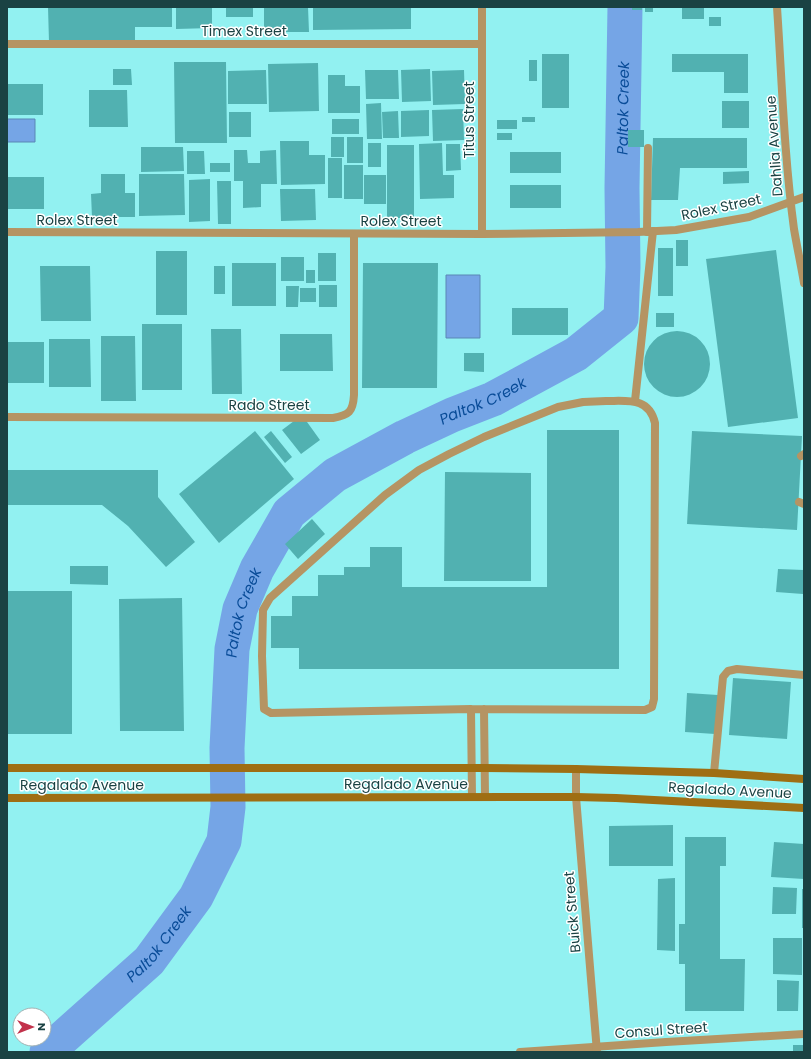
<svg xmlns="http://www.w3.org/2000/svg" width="811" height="1059" viewBox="0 0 811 1059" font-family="Poppins,sans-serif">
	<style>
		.water { fill: #75a5e6; stroke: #5a87b5 }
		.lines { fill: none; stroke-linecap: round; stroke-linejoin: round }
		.river { stroke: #75a5e6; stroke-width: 35 }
		.building { fill: #51b1b1 }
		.service { stroke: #b59463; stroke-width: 8 }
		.minor { stroke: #b59463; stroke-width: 8 }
		.tertiary { stroke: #b59463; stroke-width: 8 }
		.secondary { stroke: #9f6e13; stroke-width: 8 }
		.labels { text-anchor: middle; stroke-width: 3; stroke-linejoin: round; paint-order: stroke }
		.street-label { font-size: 14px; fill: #1a4243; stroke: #fff }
		.water-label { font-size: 15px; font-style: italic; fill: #094c98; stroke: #fff }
	</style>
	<rect width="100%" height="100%" fill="#92f1f1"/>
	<path class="water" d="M 7,119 L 35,119 L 35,142 L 7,142 Z
		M 446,275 L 480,275 L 480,338 L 446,338 Z"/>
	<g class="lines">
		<path class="river" id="s1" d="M 47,1052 L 149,961 L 196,897 L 224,841 L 228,807 L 227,748 L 232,649 L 240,609 L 257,569 L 289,513 L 335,475 L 405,437 L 452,415 L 493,399 L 576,354 L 621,318 L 623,267 L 622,188 L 625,7"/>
	</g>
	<path class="building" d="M 48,7 L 172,7 L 172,27 L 135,27 L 135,41 L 49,42 Z
		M 176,7 L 212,7 L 212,28 L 176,29 Z
		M 226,7 L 253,7 L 253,17 L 226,17 Z
		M 264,7 L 308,7 L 309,32 L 264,32 Z
		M 313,7 L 411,7 L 411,29 L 313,30 Z
		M 632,7 L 642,7 L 642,10 L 632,10 Z
		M 645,7 L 653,7 L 653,12 L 645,12 Z
		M 682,7 L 704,7 L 704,19 L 682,19 Z
		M 709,17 L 721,17 L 721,26 L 709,26 Z
		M 542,54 L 569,54 L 569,108 L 542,108 Z
		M 672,54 L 748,54 L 748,93 L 724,93 L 724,72 L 672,72 Z
		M 529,60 L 537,60 L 537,81 L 529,81 Z
		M 174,62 L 226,62 L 227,143 L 175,143 Z
		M 318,63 L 319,111 L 269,112 L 268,64 Z
		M 113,69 L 131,69 L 132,85 L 113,85 Z
		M 430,69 L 431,101 L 402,102 L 401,70 Z
		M 266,70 L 267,104 L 228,104 L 228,71 Z
		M 365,70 L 398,70 L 399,99 L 366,99 Z
		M 464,70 L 465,104 L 433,105 L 432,71 Z
		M 328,75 L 345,75 L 345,86 L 360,86 L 360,113 L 328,113 Z
		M 7,84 L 43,84 L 43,115 L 7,115 Z
		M 89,90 L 127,90 L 128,127 L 89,127 Z
		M 722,101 L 749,101 L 749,128 L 722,128 Z
		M 381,103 L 382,139 L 367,139 L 366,104 Z
		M 463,109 L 464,140 L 433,141 L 432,110 Z
		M 429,110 L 429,136 L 401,137 L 401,111 Z
		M 398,111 L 399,138 L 383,138 L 382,112 Z
		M 229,112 L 251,112 L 251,137 L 229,137 Z
		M 522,117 L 535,117 L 535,122 L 522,122 Z
		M 332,119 L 359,119 L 359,134 L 332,134 Z
		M 497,120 L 517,120 L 517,129 L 497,129 Z
		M 628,130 L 644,130 L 644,147 L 628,147 Z
		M 497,133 L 512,133 L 512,140 L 497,140 Z
		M 331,137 L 344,137 L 344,157 L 331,157 Z
		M 347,137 L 363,137 L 363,163 L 347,163 Z
		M 653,138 L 747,138 L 747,168 L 680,168 L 678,200 L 651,200 Z
		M 280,141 L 309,141 L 309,155 L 325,155 L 325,184 L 281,185 Z
		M 368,143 L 381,143 L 381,167 L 368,167 Z
		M 442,143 L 443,175 L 454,175 L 454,198 L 420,199 L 419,144 Z
		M 446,144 L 460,144 L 461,170 L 446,171 Z
		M 387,145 L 414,145 L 414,218 L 387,218 Z
		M 141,147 L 183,147 L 184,171 L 141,172 Z
		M 234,150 L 247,150 L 248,163 L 260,163 L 260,151 L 276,150 L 277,184 L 261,184 L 261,207 L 243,208 L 243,181 L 234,181 Z
		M 187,151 L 204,151 L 205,174 L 187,174 Z
		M 510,152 L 561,152 L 561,173 L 510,173 Z
		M 328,158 L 342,158 L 342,198 L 328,198 Z
		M 210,163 L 230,163 L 230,172 L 210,172 Z
		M 344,165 L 363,165 L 363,199 L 344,199 Z
		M 749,171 L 749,183 L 723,184 L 723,172 Z
		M 101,174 L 125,174 L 125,193 L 135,193 L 135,217 L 92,217 L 91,194 L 101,193 Z
		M 139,174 L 184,174 L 185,215 L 139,216 Z
		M 364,175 L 386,175 L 386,204 L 364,204 Z
		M 7,177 L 44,177 L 44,209 L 7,209 Z
		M 210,179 L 210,221 L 189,222 L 189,180 Z
		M 217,181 L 231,181 L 231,224 L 218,224 Z
		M 510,185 L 561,185 L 561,208 L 510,208 Z
		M 280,189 L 315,189 L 316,220 L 281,221 Z
		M 676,240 L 688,240 L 688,266 L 676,266 Z
		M 658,248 L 673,248 L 673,296 L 658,296 Z
		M 776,250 L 798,418 L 728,427 L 706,259 Z
		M 156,251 L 187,251 L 187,315 L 156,315 Z
		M 318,253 L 336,253 L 336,281 L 318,281 Z
		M 281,257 L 304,257 L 304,281 L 281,281 Z
		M 232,263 L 276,263 L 276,306 L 232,306 Z
		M 363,263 L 438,263 L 437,388 L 362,388 Z
		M 40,266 L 90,266 L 91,321 L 41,321 Z
		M 214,266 L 225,266 L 225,294 L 214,294 Z
		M 306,270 L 315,270 L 315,283 L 306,283 Z
		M 319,285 L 337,285 L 337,307 L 319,307 Z
		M 286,286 L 299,286 L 298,307 L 286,307 Z
		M 300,288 L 316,288 L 316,302 L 300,302 Z
		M 512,308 L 568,308 L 568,335 L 512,335 Z
		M 656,313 L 674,313 L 674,327 L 656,327 Z
		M 142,324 L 182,324 L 182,390 L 142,390 Z
		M 211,329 L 241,329 L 242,394 L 212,394 Z
		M644 364a33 33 0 1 1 66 0a33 33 0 1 1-66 0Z
		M 280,334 L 332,334 L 333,371 L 280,371 Z
		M 101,336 L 135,336 L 136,401 L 101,401 Z
		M 49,339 L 90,339 L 91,387 L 49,387 Z
		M 7,342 L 44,342 L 44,383 L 7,383 Z
		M 464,353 L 484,353 L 484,372 L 464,371 Z
		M 302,415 L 320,440 L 301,454 L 282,430 Z
		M 547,430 L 619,430 L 619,669 L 299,669 L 299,648 L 271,648 L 271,616 L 292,616 L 292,596 L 318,596 L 318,575 L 344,575 L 344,567 L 370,567 L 370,547 L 402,547 L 402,587 L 547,587 Z
		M 255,431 L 294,479 L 219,543 L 179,494 Z
		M 271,431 L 292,457 L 285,463 L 264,437 Z
		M 692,431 L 802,436 L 797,530 L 687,524 Z
		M 7,470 L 158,470 L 158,497 L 195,542 L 166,567 L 128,526 L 102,505 L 7,505 Z
		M 445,472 L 531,473 L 531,581 L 444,581 Z
		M 312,519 L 325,534 L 298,559 L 285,544 Z
		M 70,566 L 108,566 L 108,585 L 70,584 Z
		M 778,569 L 804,570 L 803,594 L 776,592 Z
		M 7,591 L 72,591 L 72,734 L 7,734 Z
		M 182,598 L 184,731 L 120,731 L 119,599 Z
		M 733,678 L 791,682 L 787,739 L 729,735 Z
		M 687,693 L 718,695 L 715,734 L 685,732 Z
		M 673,825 L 673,866 L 609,866 L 609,826 Z
		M 685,837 L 726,837 L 726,866 L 720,866 L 720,959 L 745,959 L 744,1011 L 685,1011 L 685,964 L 679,964 L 679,924 L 685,924 Z
		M 774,842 L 804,844 L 804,879 L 771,877 Z
		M 675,878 L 675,951 L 657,950 L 658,879 Z
		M 773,887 L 797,888 L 796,914 L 772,914 Z
		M 802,889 L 804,889 L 804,928 L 802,928 Z
		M 773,938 L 802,938 L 802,975 L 773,974 Z
		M 777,980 L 799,981 L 798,1011 L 777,1011 Z
		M 793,1045 L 804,1045 L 804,1052 L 793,1052 Z"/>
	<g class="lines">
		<path class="service" d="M 647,232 L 648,148
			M 606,401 C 628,401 649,397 655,423 L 654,699 L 652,707 L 645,710 L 471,709 L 271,713 L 264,709 L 262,656 L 263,610 L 270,598 L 385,495 L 419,470 L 449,454 L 484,437 L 558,407 L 583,402 Z
			M 635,401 L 653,231
			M 801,456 L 804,454
			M 799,502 L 804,504
			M 471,709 L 472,797
			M 484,709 L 485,796
			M 714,773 L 723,677 L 728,671 L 737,669 L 804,675"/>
		<path class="minor" d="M 7,44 L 482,44
			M 482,234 L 482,7
			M 7,417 L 333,418 C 349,415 353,412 354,395 L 354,234
			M 520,1052 L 666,1042 L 804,1034"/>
		<path class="tertiary" d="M 777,7 C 782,81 784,155 794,229 C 797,247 801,265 804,283
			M 7,232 L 482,234 L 638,232 L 676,230 L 749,217 L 804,197
			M 576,769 L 576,797 L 597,1052"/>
		<path class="secondary" d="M 7,768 L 484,768 L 576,769 L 714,773 L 804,779
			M 7,798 L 576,797 L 616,798 L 804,808"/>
	</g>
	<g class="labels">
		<g class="street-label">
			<text x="244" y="36">Timex Street</text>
			<text transform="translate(469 120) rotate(-90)" y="5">Titus Street</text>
			<text transform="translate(774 146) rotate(-94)" y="5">Dahlia Avenue</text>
			<text transform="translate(721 207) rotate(-12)" y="5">Rolex Street</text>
			<text x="77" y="225">Rolex Street</text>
			<text x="401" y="226">Rolex Street</text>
			<text x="269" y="410">Rado Street</text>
			<text x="406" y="789">Regalado Avenue</text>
			<text x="82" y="790">Regalado Avenue</text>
			<text transform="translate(730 790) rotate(3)" y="5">Regalado Avenue</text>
			<text transform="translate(572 912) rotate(-95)" y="5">Buick Street</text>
			<text transform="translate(661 1030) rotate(-4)" y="5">Consul Street</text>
		</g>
		<g class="water-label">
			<text dy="5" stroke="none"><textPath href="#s1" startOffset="1217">Paltok Creek</textPath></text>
			<text dy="5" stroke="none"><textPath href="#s1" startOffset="845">Paltok Creek</textPath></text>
			<text dy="5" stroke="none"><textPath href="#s1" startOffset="509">Paltok Creek</textPath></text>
			<text dy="5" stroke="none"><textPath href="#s1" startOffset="156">Paltok Creek</textPath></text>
		</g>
	</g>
	<rect width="811" height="1059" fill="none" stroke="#1a4243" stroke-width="16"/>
	<g transform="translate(32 1027) rotate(90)"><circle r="19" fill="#ffffff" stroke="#a3b3b4"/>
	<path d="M0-3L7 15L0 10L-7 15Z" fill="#c2324b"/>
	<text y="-6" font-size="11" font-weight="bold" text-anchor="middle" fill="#1a4243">N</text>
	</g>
</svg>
